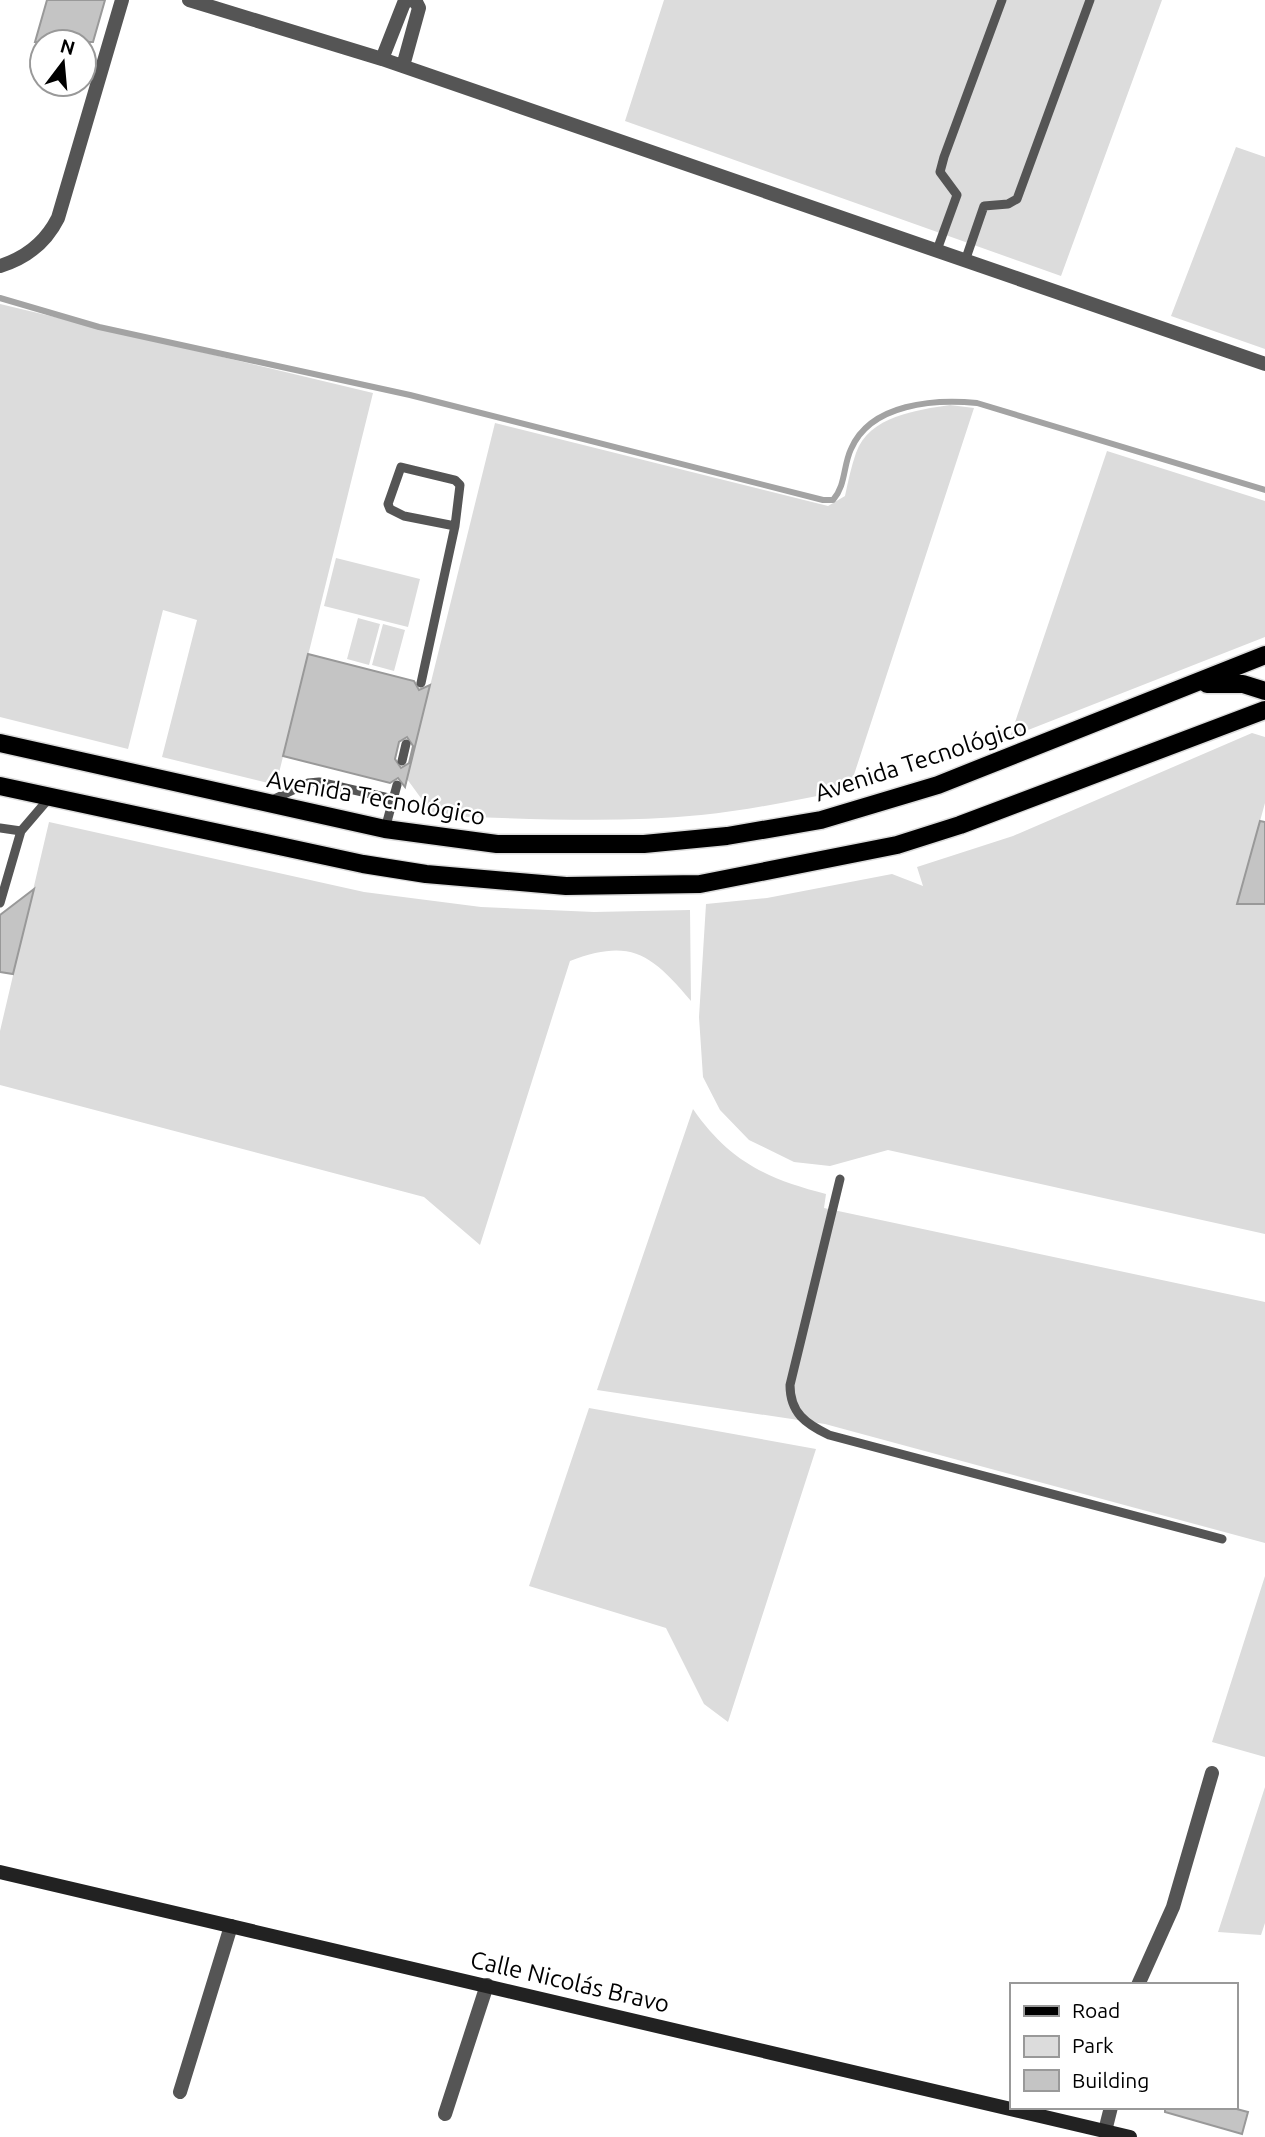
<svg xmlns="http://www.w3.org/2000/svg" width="1265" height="2137" viewBox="0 0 1265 2137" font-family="Ubuntu,sans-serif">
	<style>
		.green { fill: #dcdcdc }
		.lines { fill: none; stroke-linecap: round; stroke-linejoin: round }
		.stream { stroke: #a3a3a3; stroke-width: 6 }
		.building { fill: #c4c4c4; stroke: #999; stroke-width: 2; fill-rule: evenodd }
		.primary-casing { stroke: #dbdbdb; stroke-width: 21 }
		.lane { stroke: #555; stroke-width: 9 }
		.street { stroke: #555; stroke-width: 14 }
		.secondary { stroke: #222; stroke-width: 14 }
		.primary { stroke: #000; stroke-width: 18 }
		.labels { text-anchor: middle; stroke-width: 5; stroke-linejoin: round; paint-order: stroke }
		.street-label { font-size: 24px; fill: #000; stroke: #fff }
	</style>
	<rect width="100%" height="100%" fill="#fff"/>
	<path class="green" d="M 664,0 L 1162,0 L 1061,276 L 625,121 Z
		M 1236,147 L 1265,157 L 1265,349 L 1171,316 Z
		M 0,304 L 373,393 L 276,785 L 162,757 L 197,620 L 163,610 L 128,749 L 0,717 Z
		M 950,405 L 974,408 L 849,790 C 800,799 751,810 701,815 C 613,824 523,818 434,816 L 407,779 L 495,423 L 828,506 L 845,496 C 848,482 851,467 856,453 C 869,416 917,410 950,405 Z
		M 1107,451 L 1265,501 L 1265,637 L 1010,737 Z
		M 336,558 L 420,579 L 408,627 L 324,606 Z
		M 358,618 L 380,624 L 369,665 L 347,659 Z
		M 383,624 L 405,630 L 394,671 L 372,665 Z
		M 1252,733 L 1265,737 L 1265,803 L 1237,904 L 1265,904 L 1265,1234 L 888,1150 L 830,1166 L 794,1162 L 749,1140 L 720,1110 L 703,1077 L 699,1017 L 706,904 L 767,898 L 892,874 L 923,886 L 917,867 L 1013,836 Z
		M 49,822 L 364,892 L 481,907 L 594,912 L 690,910 L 691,1001 C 651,954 631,938 570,961 L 480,1245 L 424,1197 L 0,1085 L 0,1031 Z
		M 693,1109 C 729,1161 767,1179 826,1194 L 824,1208 L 1265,1302 L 1265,1543 L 825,1424 L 597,1390 Z
		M 589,1408 L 816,1449 L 728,1722 L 704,1704 L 666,1628 L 529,1586 Z
		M 1265,1576 L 1265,1757 L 1212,1742 Z
		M 1265,1787 L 1265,1923 L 1261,1935 L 1218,1932 Z"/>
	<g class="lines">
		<path class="stream" d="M 0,298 L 99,327 L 410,395 L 823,500 L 833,500 C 846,485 843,466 851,449 C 871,403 935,399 977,403 L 1265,490"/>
	</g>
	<path class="building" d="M 47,0 L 105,0 L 93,42 L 35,42 Z
		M 308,654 L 414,681 L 419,690 L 430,685 L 405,787 L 398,778 L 390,783 L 283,756 ZM 407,737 L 413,746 L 409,763 L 401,768 L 395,759 L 399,742 Z
		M 1260,821 L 1265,822 L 1265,904 L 1237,904 Z
		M 34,889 L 13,974 L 0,972 L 0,915 Z
		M 1165,2107 L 1229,2107 L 1248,2112 L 1242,2134 L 1165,2112 Z"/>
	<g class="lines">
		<defs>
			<path id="primary" d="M 1207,684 L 1243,684 L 1265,691
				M 0,743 L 385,829 L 497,844 L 644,844 L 727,836 L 821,820 L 938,785 L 1265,655
				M 0,786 L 363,864 L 426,874 L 566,886 L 700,884 L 897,845 L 960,825 L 1265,710"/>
		</defs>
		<use href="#primary" class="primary-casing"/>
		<path class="lane" d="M 937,250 L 957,195 L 940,172 L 944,157 L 1002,0
			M 965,261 L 984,206 L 1008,204 L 1017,199 L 1090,0
			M 421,683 L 455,526 L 460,485 L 455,480 L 401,467 L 388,504 L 390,509 L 404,516 L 455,526
			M 402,761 L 406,744
			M 272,800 L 308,783 L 319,782 L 393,799
			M 0,828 L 21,831
			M 385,829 L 397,785
			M 0,903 L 21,831 L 51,796
			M 840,1179 L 790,1385 C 790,1413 806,1424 829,1435 L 1222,1539"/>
		<path class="street" d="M 189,0 L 382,59 L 1265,364
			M 382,59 L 404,3 L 409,0
			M 403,66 L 419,8 L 415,0
			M 0,266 C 26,258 46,242 58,218 L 122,0
			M 1138,1985 L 1173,1907 L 1212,1773
			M 180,2092 L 231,1926
			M 445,2114 L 487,1985
			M 1105,2131 L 1111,2107"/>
		<path class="secondary" d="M 0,1872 L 1130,2137"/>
		<use href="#primary" class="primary"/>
	</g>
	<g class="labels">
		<g class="street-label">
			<text transform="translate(921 760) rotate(-18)" y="8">Avenida Tecnológico</text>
			<text transform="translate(376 798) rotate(10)" y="8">Avenida Tecnológico</text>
			<text transform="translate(570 1982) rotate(13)" y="8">Calle Nicolás Bravo</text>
		</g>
	</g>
	<rect x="1010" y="1983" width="228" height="126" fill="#ffffff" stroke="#999999" stroke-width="2"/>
	<rect x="1024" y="2006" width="35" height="10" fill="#000000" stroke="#999999" stroke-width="2"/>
	<text x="1072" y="2018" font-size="21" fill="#000000">Road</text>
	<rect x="1024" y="2036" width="35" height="21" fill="#dcdcdc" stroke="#999999" stroke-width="2"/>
	<text x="1072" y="2053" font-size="21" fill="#000000">Park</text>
	<rect x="1024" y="2070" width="35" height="21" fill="#c4c4c4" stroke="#999999" stroke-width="2"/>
	<text x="1072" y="2088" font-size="21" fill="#000000">Building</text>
	<g transform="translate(63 63) rotate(16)"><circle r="33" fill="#ffffff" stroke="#999999" stroke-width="2"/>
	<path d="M0-5L12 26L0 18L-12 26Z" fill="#000000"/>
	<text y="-10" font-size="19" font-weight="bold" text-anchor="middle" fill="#000000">N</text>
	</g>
</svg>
